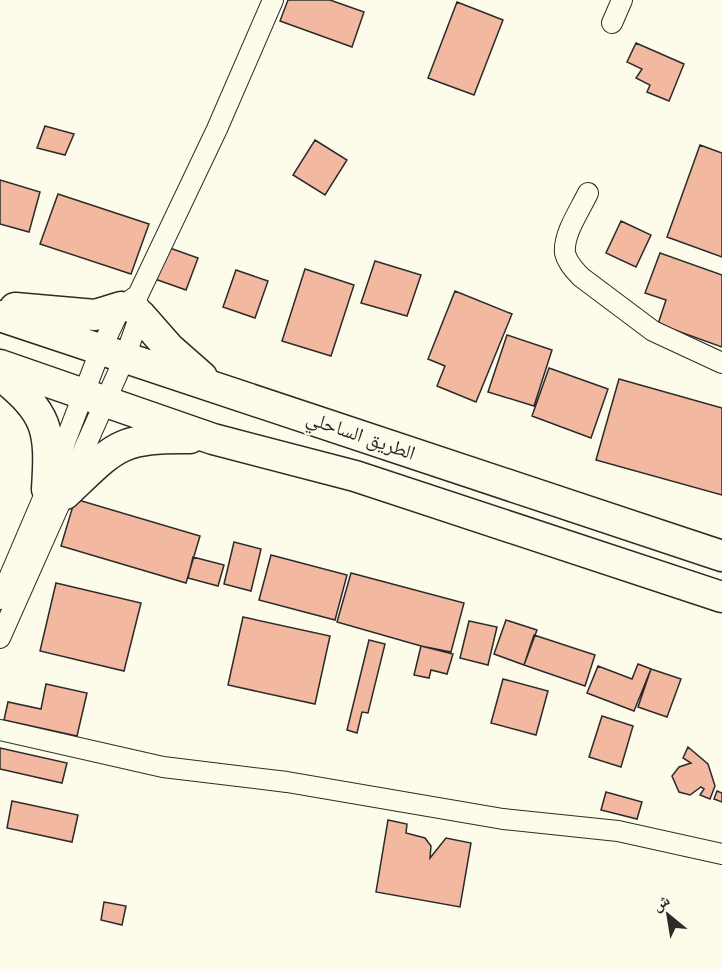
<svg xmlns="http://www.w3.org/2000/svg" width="722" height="969" viewBox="0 0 722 969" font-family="Inter,'Noto Naskh Arabic',sans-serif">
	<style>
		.building { fill: #f2b8a0; stroke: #2b2b2b; stroke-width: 1.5 }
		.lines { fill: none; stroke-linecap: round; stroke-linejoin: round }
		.minor-casing { stroke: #2b2b2b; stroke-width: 22 }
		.highway-casing { stroke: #2b2b2b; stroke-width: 33 }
		.minor { stroke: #fdfbea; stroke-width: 20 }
		.highway { stroke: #fdfbea; stroke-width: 30 }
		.labels { text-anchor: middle; stroke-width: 4.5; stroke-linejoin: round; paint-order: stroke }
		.street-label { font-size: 20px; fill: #2b2b2b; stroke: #fdfbea }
	</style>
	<rect width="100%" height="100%" fill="#fdfbea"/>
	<path class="building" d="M 288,0 L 330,0 L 364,12 L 352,47 L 280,21 Z
		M 457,2 L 503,20 L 474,95 L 428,78 Z
		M 636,43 L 684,64 L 669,101 L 647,92 L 650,85 L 636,78 L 642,69 L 627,62 Z
		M 45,126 L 74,134 L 65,155 L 37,148 Z
		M 315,140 L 347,160 L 325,195 L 293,175 Z
		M 700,145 L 722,153 L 722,257 L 667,237 Z
		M 0,180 L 40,192 L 29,232 L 0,224 Z
		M 58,194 L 149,224 L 131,274 L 40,244 Z
		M 621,221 L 651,235 L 636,267 L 606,253 Z
		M 167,247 L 198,258 L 186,290 L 152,278 Z
		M 660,253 L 722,275 L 722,347 L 658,324 L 666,300 L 645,293 Z
		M 375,261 L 421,275 L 407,316 L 361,303 Z
		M 305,269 L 354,285 L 331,356 L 282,341 Z
		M 236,270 L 268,281 L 255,318 L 223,307 Z
		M 455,291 L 512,314 L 476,402 L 437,386 L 445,366 L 428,359 Z
		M 507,335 L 552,350 L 534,406 L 488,392 Z
		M 549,368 L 608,389 L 591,438 L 532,416 Z
		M 619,379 L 722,408 L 722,495 L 596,460 Z
		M 75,499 L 200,536 L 186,583 L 61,546 Z
		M 234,542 L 261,549 L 251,591 L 224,584 Z
		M 271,555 L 347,575 L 335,620 L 259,600 Z
		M 193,557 L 224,565 L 218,586 L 188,578 Z
		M 351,573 L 464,603 L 451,652 L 421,646 L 337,622 Z
		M 56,583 L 141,603 L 124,671 L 40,651 Z
		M 243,617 L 330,636 L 315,704 L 228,685 Z
		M 506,620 L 537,630 L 524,665 L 494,654 Z
		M 469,621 L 497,627 L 488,665 L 460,658 Z
		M 534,635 L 595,655 L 585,686 L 524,665 Z
		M 369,640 L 385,644 L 368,713 L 362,712 L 357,733 L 347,730 Z
		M 421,646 L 453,654 L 447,674 L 431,670 L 429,678 L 414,675 Z
		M 638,664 L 651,669 L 634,711 L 587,693 L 598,666 L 632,679 Z
		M 651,669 L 681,679 L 667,717 L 638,707 Z
		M 503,679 L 548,691 L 536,735 L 491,723 Z
		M 46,684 L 87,693 L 77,736 L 4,720 L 8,702 L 41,709 Z
		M 602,716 L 633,726 L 621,767 L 589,757 Z
		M 688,747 L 708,764 L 715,786 L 710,799 L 700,795 L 704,789 L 701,787 L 690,795 L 679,792 L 672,776 L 679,767 L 691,763 L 683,758 Z
		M 0,748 L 67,763 L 62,783 L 0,769 Z
		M 717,791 L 722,793 L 722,802 L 714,799 Z
		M 606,792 L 642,802 L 637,819 L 601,810 Z
		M 12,801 L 78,815 L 72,842 L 7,828 Z
		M 388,820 L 407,824 L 406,833 L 425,838 L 431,846 L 430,858 L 446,838 L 471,843 L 460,907 L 376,892 Z
		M 104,902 L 126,906 L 122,925 L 101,920 Z"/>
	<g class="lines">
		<defs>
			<path id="minor" d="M 612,23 L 622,0
				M 588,193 C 580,210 563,234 565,253 C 567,262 575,271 581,277 L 653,331 L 722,363
				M 0,599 L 47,489 L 100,351 L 121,307 L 138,295 L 217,129 L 273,0
				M 0,638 L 125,357 L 140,315 L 139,306
				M 0,730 L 163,767 L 287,782 L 503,819 L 618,831 L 722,854"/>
			<path id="highway" d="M 15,308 L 95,315 L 121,307
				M 140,315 L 169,348 L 202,377
				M 0,316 L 722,556
				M 0,365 L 213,439 L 355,476 L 722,597
				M 0,375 C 48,413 51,429 47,489
				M 65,494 C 115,447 118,437 190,438"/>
		</defs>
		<use href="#minor" class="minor-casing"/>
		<use href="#highway" class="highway-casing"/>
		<use href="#minor" class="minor"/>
		<use href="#highway" class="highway"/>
	</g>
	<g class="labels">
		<g class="street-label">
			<text transform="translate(361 435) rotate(19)" y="7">الطريق الساحلي</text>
		</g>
	</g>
	<g transform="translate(668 915) rotate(330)" stroke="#fdfbea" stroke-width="4.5" paint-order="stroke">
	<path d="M0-4.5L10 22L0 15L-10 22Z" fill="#2b2b2b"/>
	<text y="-9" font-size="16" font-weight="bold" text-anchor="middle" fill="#2b2b2b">ش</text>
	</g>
</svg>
